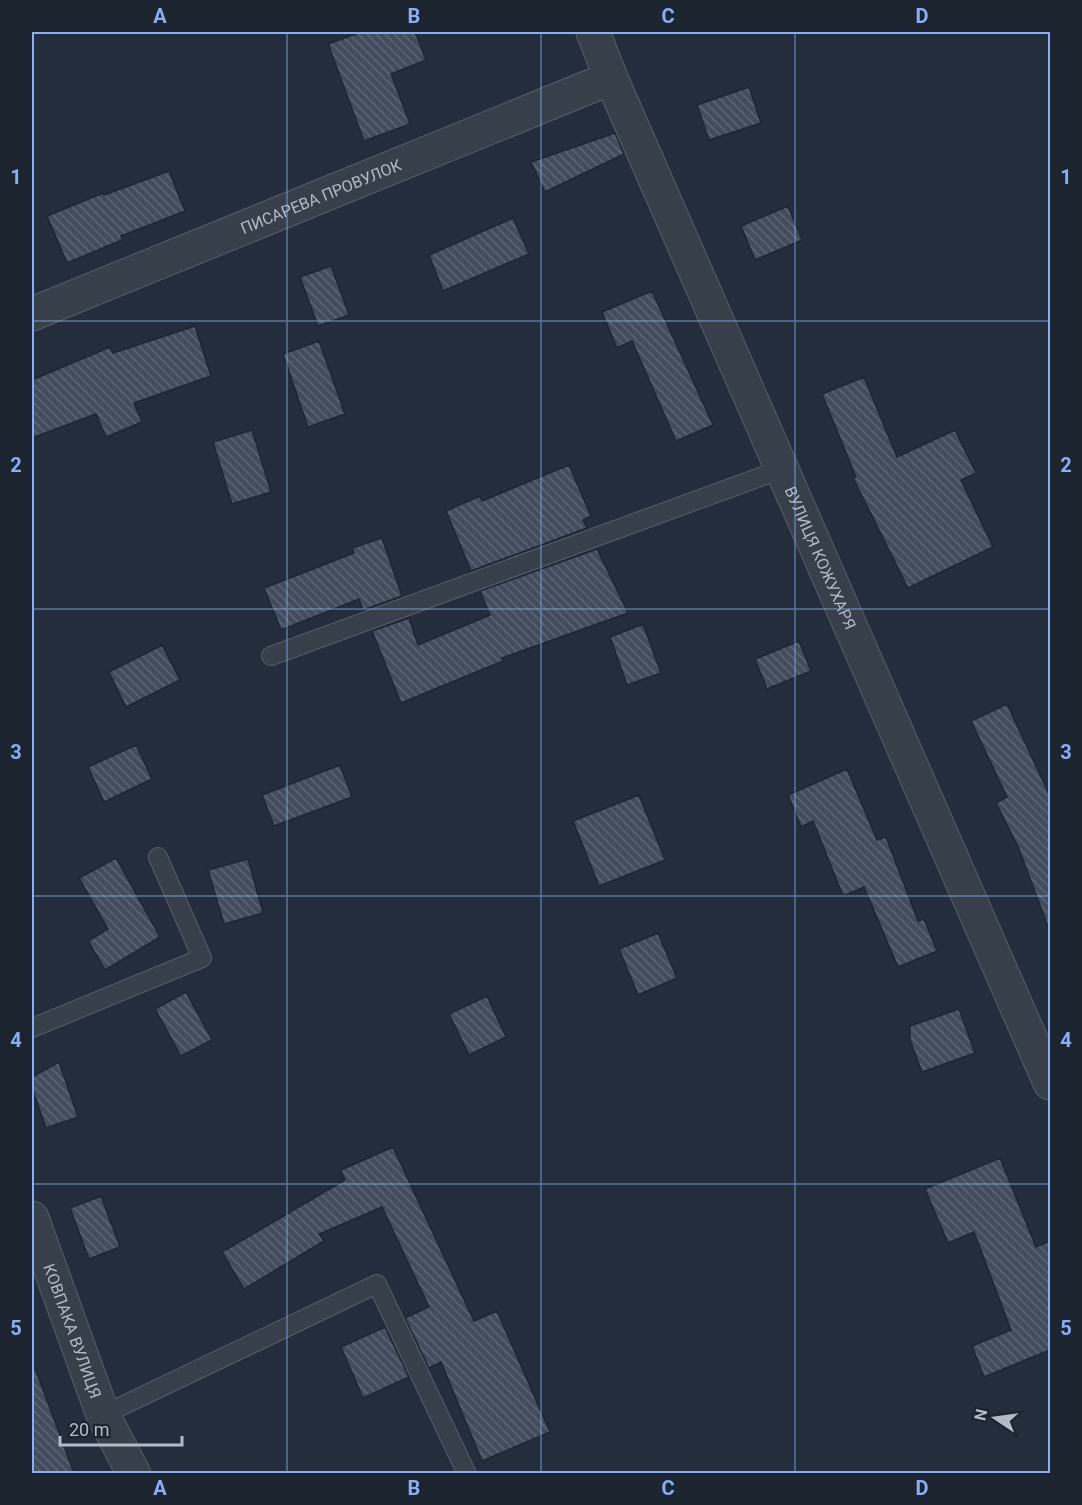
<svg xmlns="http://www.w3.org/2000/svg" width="1082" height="1505" viewBox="0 0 1082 1505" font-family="Roboto,sans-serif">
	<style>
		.building { fill: url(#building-back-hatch); stroke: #1e2632; stroke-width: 1.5 }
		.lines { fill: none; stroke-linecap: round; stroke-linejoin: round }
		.lane-casing { stroke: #555d69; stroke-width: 20 }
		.street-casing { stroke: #555d69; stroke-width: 35 }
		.lane { stroke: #373f4b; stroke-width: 18 }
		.street { stroke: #373f4b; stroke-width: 33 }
		.grid { fill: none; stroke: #8aaef5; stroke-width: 1.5; stroke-opacity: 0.55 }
		.labels { text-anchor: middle; stroke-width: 6; stroke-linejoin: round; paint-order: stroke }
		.street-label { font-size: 16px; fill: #b3bac7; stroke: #1c2430 }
		.neatline { fill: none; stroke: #8aaef5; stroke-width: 2 }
		.grid-label { font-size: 20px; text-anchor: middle; font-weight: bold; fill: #8aaef5 }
	</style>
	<defs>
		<pattern id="building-back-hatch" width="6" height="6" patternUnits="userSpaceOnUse" patternTransform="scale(1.5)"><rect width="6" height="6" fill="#424c5d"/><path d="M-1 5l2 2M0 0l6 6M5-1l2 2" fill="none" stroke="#5b6473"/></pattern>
	</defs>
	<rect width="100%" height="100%" fill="#232d3b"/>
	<path class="building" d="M 361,32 L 415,32 L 426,60 L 391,74 L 410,124 L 364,141 L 328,44 Z
		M 749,87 L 761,123 L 709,140 L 697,105 Z
		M 615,133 L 624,154 L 545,192 L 531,162 Z
		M 169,171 L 185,211 L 121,236 L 122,240 L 67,263 L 47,216 L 103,193 L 104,195 Z
		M 788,206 L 802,240 L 755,260 L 741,226 Z
		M 513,218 L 529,254 L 443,291 L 429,255 Z
		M 331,266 L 349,315 L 318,326 L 300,277 Z
		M 652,291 L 713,425 L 676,441 L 632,341 L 617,348 L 602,312 Z
		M 195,326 L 211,376 L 134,403 L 142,422 L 106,437 L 96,414 L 32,438 L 32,380 L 110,347 L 113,353 Z
		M 319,341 L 345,414 L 308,427 L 283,354 Z
		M 864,377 L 897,457 L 955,430 L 976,473 L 961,480 L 993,547 L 908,588 L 853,478 L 856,477 L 822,394 Z
		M 252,430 L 271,492 L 232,504 L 213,442 Z
		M 569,465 L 591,516 L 583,520 L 587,528 L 471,571 L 446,511 L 480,496 L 482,501 Z
		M 382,538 L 402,596 L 363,610 L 359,599 L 281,630 L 264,588 L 354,553 L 352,548 Z
		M 597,549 L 628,613 L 502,658 L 503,661 L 401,703 L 372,631 L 409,618 L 418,645 L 490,615 L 480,591 Z
		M 643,624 L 661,673 L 627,685 L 610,637 Z
		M 799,641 L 811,671 L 767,689 L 755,659 Z
		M 162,645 L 180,680 L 126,707 L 109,672 Z
		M 1007,704 L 1050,796 L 1050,923 L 1047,924 L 1019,849 L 996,803 L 1007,797 L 971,721 Z
		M 136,745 L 152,779 L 104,802 L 88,767 Z
		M 340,765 L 352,797 L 274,826 L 262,795 Z
		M 847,769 L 877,840 L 886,837 L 918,921 L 924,919 L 937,951 L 898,967 L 864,887 L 843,896 L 813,821 L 801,827 L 788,795 Z
		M 639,795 L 665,860 L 599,886 L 573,821 Z
		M 116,858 L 160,937 L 105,970 L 88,941 L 108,929 L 79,878 Z
		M 248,859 L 263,913 L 224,924 L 208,870 Z
		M 658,933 L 677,978 L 638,995 L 619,949 Z
		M 186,992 L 212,1040 L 181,1056 L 155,1009 Z
		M 487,996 L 506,1037 L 469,1055 L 449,1014 Z
		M 959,1009 L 975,1053 L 922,1072 L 910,1040 L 910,1026 Z
		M 59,1062 L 78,1117 L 46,1128 L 32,1088 L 32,1077 Z
		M 393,1147 L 474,1321 L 497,1311 L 550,1432 L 482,1461 L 441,1362 L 429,1368 L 405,1318 L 429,1307 L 382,1207 L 319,1234 L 324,1241 L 244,1289 L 222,1252 L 345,1180 L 341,1170 Z
		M 1000,1158 L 1036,1247 L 1050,1241 L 1050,1350 L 984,1377 L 972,1346 L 1011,1330 L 974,1232 L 948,1243 L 925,1189 Z
		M 101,1196 L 120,1247 L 89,1259 L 70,1208 Z
		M 385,1327 L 409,1377 L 363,1398 L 341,1347 Z
		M 35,1368 L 74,1473 L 32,1473 L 32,1369 Z"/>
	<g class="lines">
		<defs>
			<path id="lane" d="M 271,656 L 782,469
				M 32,1028 L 202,958 L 158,857
				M 103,1415 L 377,1284 L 467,1474"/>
			<g id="street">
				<path id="s1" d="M 593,32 L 611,78 L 1050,1083"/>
				<path id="s2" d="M 32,314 L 611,78"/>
				<path id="s3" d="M 32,1218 L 103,1415 L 134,1474"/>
			</g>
		</defs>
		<use href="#lane" class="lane-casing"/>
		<use href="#street" class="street-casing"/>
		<use href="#lane" class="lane"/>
		<use href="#street" class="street"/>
	</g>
	<path class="grid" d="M 287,32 L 287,1474M 541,32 L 541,1474M 795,32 L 795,1474M 32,321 L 1050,321M 32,609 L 1050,609M 32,896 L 1050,896M 32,1184 L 1050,1184"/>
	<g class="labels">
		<g class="street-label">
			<text dy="6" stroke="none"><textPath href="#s2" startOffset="312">ПИСАРЕВА ПРОВУЛОК</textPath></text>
			<text dy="6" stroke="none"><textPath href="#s1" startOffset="573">ВУЛИЦЯ КОЖУХАРЯ</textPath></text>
			<text dy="6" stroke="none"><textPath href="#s3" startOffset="120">КОВПАКА ВУЛИЦЯ</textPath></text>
		</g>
	</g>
	<rect width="1082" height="1505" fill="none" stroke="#1c2430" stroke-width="66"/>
	<g transform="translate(995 1418) rotate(283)" stroke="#1c2430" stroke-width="4.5" paint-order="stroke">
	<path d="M0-4.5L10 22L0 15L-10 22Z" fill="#b3bac7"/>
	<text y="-9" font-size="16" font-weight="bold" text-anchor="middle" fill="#b3bac7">N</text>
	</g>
	<path d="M60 1436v9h122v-9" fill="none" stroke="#b3bac7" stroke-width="3"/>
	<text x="69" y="1436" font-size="18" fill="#b3bac7" stroke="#1c2430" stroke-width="4.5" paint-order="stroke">20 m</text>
	<rect x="33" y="33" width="1016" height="1439" class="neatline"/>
	<g class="grid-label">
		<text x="160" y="23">A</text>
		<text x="414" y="23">B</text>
		<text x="668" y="23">C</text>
		<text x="922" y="23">D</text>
		<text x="16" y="184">1</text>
		<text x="1066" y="184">1</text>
		<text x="16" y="472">2</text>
		<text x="1066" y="472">2</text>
		<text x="16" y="759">3</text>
		<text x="1066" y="759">3</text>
		<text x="16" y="1047">4</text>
		<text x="1066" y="1047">4</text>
		<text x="16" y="1335">5</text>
		<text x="1066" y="1335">5</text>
		<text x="160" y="1495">A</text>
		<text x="414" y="1495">B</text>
		<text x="668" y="1495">C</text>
		<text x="922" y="1495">D</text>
	</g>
</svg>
